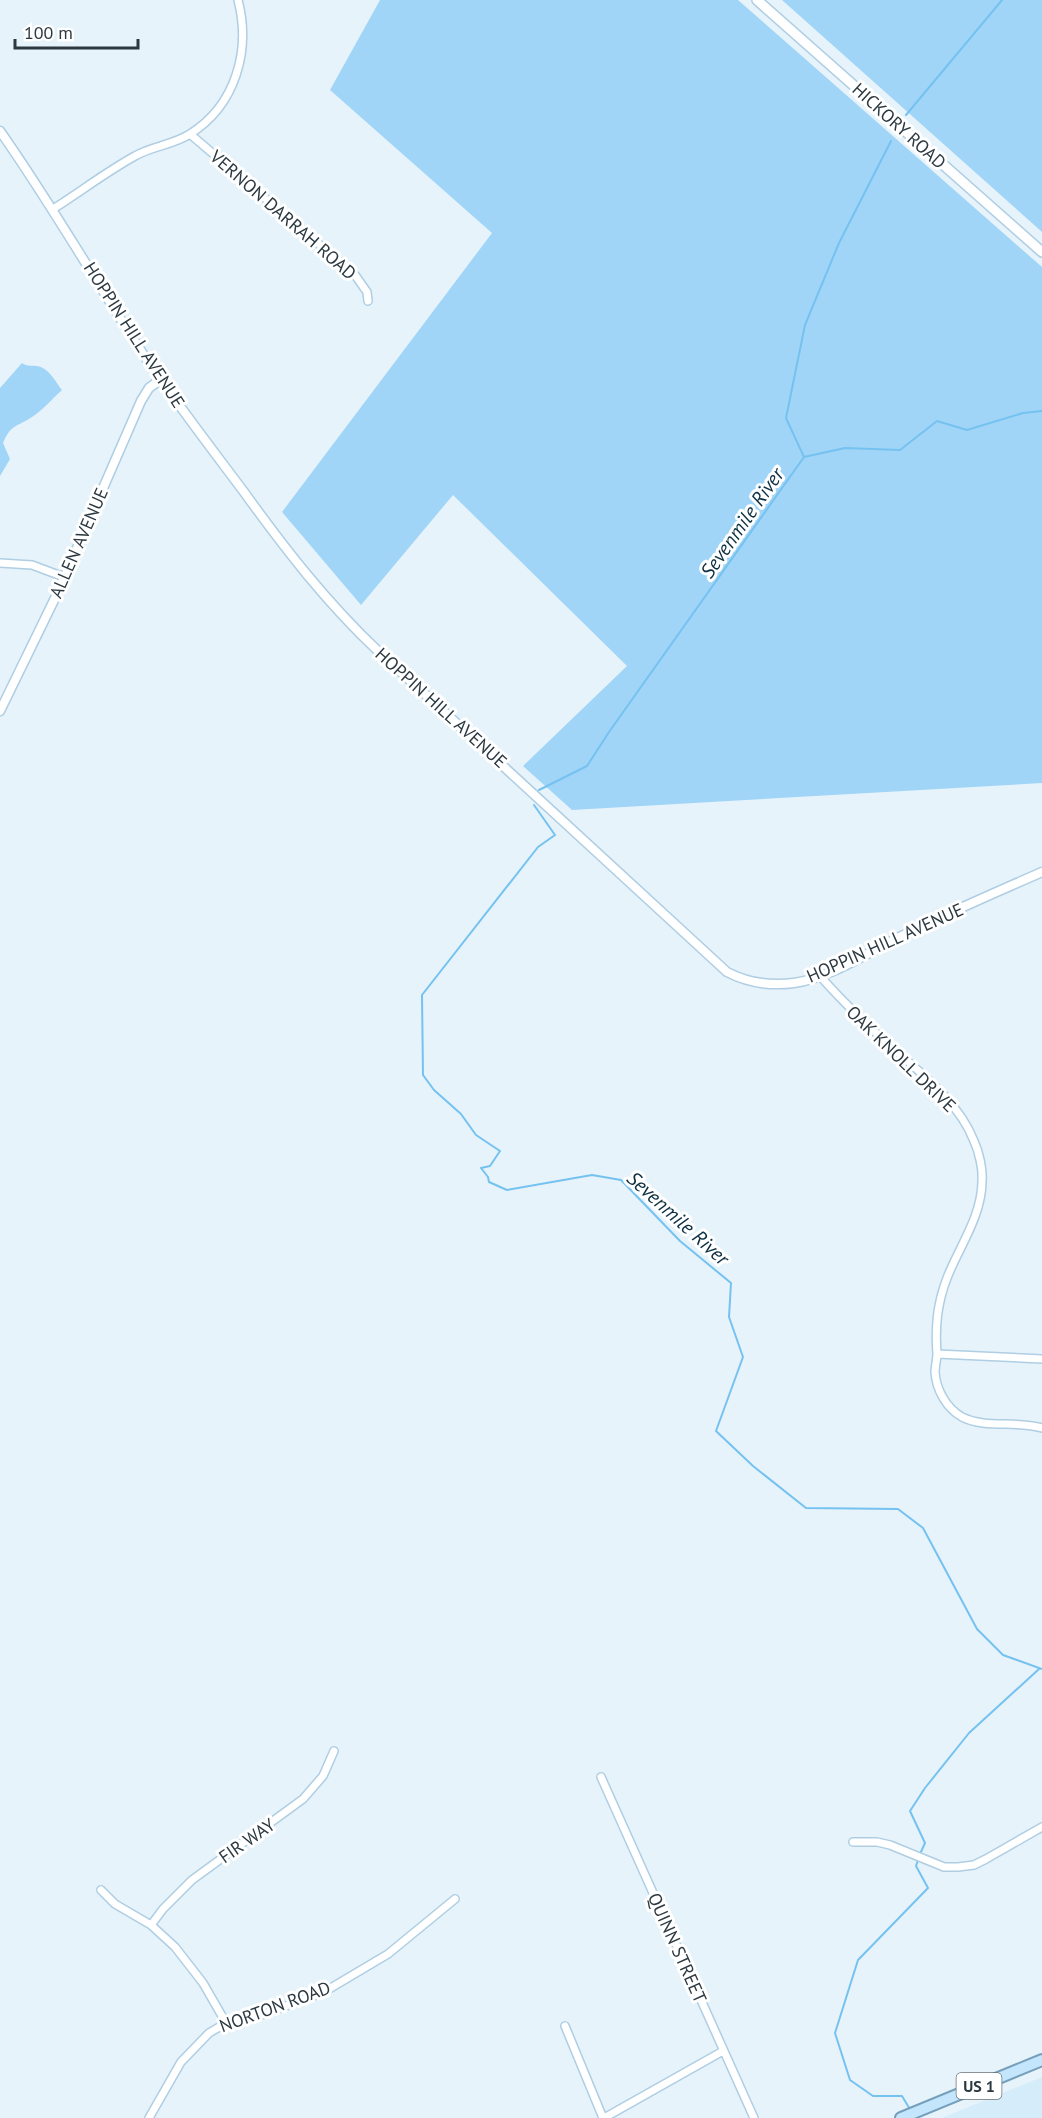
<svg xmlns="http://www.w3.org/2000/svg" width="1042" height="2118" viewBox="0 0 1042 2118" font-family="'PT Sans',sans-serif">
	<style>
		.built { fill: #d5ecfb }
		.green { fill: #a1d5f7 }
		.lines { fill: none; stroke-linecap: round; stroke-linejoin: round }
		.stream { stroke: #75c2f1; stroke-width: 2 }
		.minor-casing { stroke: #afcee3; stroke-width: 10 }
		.tertiary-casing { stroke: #afcee3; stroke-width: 11 }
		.secondary-casing { stroke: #afcee3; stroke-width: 12 }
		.primary-casing { stroke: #759fba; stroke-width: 14 }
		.minor { stroke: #fff; stroke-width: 7 }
		.tertiary { stroke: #fff; stroke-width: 8 }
		.secondary { stroke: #fff; stroke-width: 9 }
		.primary { stroke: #c4e6fd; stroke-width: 10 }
		.labels { text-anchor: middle; stroke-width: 6; stroke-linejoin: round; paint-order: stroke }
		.shield { fill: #fff; stroke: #6b747a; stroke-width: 1.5 }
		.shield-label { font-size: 16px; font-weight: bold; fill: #2c3941 }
		.street-label { font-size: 18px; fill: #2c3941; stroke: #fff }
		.water-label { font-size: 20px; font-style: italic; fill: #0c2f42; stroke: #fff }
	</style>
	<rect width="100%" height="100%" fill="#e6f3fb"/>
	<path class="built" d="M 1042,2077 L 1042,2118 L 942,2118 Z"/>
	<path class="green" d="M 380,0 L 738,0 L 1042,267 L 1042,783 L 572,810 L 523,766 L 627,666 L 453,495 L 361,605 L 282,512 L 492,233 L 330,90 Z
		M 782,0 L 1042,0 L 1042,232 Z
		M 22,363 C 28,367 30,365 37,366 C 49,368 55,381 62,390 C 52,399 43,410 32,417 C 17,427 11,424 3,443 L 10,459 L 0,476 L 0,388 Z"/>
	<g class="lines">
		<path class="stream" d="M 906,115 L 1002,0
			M 804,457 L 786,418 L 805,325 L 839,243 L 891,141
			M 539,790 L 587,766 L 609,732 L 804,457 L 845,448 L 900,450 L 937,421 L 967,430 L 1023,413 L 1042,411
			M 534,805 L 555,835 L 538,847 L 422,995 L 423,1075 L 434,1090 L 461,1114 L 476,1135 L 500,1151 L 490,1166 L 481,1168 L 488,1177 L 489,1182 L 507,1190 L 592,1175 L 621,1180 L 680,1241 L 731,1283 L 729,1317 L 743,1357 L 716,1431 L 753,1466 L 806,1508 L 898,1509 L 923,1528 L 977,1629 L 1003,1655 L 1042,1669
			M 920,1854 L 925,1843 L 910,1811 L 925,1788 L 969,1733 L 1039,1669
			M 911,2111 L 902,2096 L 873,2096 L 850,2080 L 835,2033 L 858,1960 L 928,1888 L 916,1866 L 918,1860"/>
		<defs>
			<path id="minor" d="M 190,134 L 355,275 L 367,292 L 368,301
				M 53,209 C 80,192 106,172 135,156 C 152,146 173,145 190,134 C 236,105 251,50 238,0
				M 0,563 L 32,565 L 64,577
				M 820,976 C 842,1001 866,1024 890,1046 C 921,1073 959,1102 974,1141 C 979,1152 983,1169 982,1181 C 982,1216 959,1247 947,1278 C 937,1304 935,1327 937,1354 C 937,1360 935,1366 935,1372 C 936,1389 946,1408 962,1417 C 986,1429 1016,1420 1042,1428
				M 937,1354 L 1042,1359
				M 601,1777 L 754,2118
				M 853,1842 L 877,1842 L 890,1845 L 944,1867 L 958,1867 L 974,1865 L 986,1859 L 1042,1827
				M 101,1890 L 115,1904 L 151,1925 L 175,1947 L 203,1983 L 226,2023
				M 151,1925 L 163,1909 L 192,1880 L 303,1799 L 323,1776 L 334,1751
				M 565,2026 L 603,2118
				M 149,2118 L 181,2062 L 209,2033 L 226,2023 L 256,2017 L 324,1992 L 388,1954 L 455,1899
				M 604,2118 L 723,2051"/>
			<path id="tertiary" d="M 0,131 C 52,205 97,284 147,360 C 178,405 211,448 244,492 C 285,549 327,603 378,651 L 727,972 C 748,983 771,986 794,983 C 834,977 871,950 908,933 C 952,911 997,892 1042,872
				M 0,711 L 57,594 L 141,401 L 149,388 L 161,379"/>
			<path id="secondary" d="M 757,0 L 1042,252"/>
			<path id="primary" d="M 901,2118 L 1042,2060"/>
		</defs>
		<use href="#minor" class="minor-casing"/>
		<use href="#tertiary" class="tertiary-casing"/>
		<use href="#secondary" class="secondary-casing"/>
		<use href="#primary" class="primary-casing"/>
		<use href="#minor" class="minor"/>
		<use href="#tertiary" class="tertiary"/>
		<use href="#secondary" class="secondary"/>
		<use href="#primary" class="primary"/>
	</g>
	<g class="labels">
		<rect class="shield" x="956.5" y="2073" width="45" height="26" rx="4.5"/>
		<g class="shield-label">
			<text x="979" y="2092">US 1</text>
		</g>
		<g class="street-label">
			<text transform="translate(899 126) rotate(42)" y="6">HICKORY ROAD</text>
			<text transform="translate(283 215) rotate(41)" y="6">VERNON DARRAH ROAD</text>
			<text transform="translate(134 335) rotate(57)" y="6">HOPPIN HILL AVENUE</text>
			<text transform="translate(79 543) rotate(-66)" y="6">ALLEN AVENUE</text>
			<text transform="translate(441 708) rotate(42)" y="6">HOPPIN HILL AVENUE</text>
			<text transform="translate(885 943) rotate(-24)" y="6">HOPPIN HILL AVENUE</text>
			<text transform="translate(901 1059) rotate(44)" y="6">OAK KNOLL DRIVE</text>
			<text transform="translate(247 1841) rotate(-35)" y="6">FIR WAY</text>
			<text transform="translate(677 1948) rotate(66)" y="6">QUINN STREET</text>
			<text transform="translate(275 2007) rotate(-20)" y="6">NORTON ROAD</text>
		</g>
		<g class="water-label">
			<text transform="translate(742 523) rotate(-55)" y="7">Sevenmile River</text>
			<text transform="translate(678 1218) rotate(42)" y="7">Sevenmile River</text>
		</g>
	</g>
	<path d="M15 39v9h123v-9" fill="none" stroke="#2c3941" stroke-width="3"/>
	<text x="24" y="39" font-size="18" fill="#2c3941" stroke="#ffffff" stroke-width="4.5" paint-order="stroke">100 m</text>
</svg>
